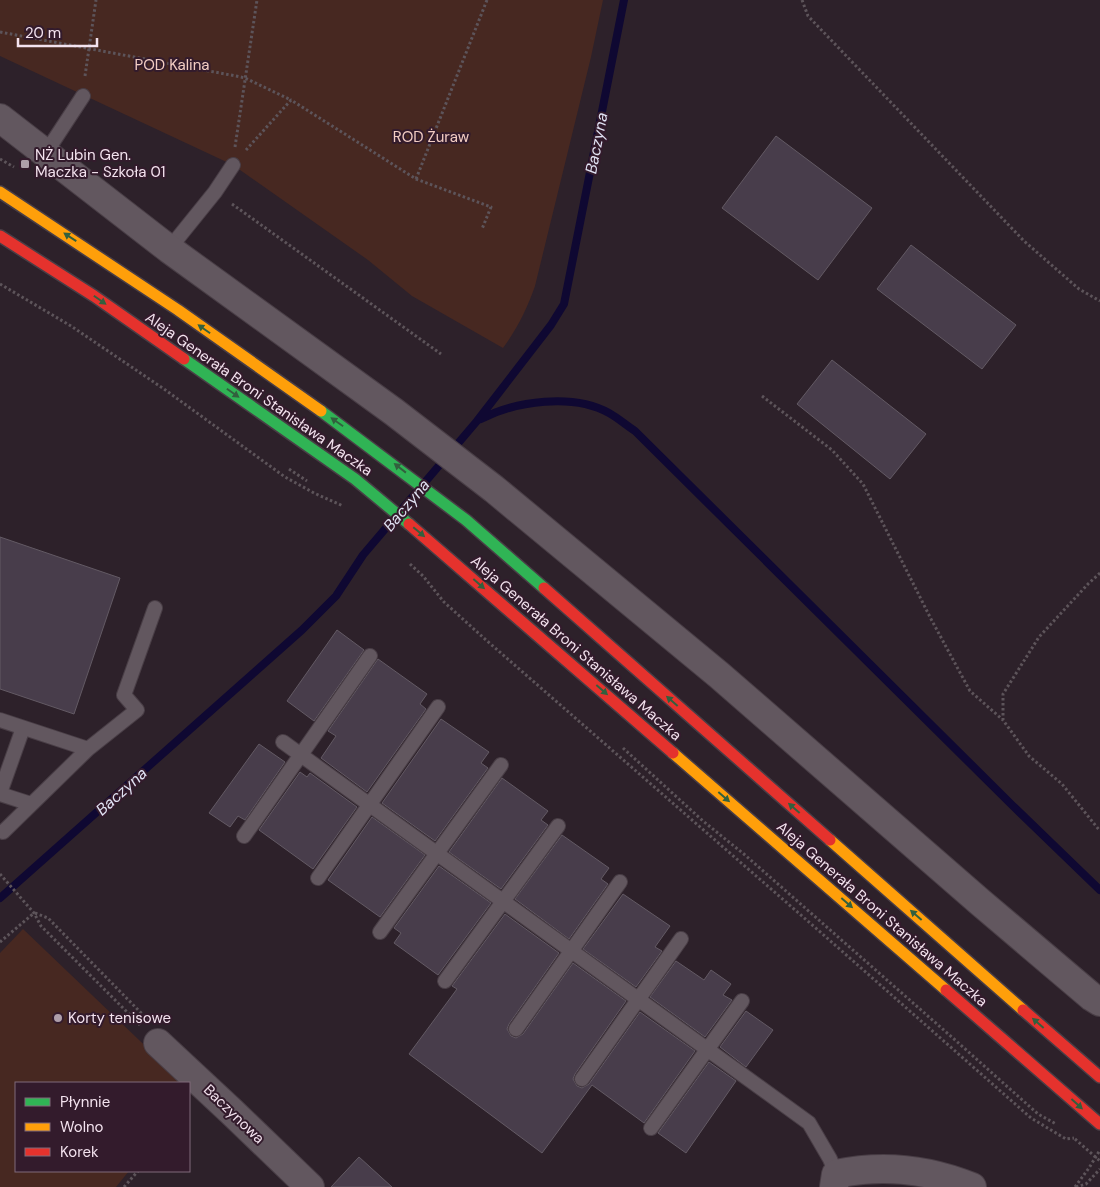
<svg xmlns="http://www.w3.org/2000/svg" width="1100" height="1187" viewBox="0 0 1100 1187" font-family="'DM Sans',sans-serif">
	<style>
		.green { fill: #472821 }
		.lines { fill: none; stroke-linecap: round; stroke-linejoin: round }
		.stream { stroke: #0f0832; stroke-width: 8 }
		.building { fill: #483d4b; stroke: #635a64 }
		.lane-casing { stroke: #493e46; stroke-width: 16 }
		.street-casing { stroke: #493e46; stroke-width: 30 }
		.fast-casing { stroke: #493e46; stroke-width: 14 }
		.slow-casing { stroke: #493e46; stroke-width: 14 }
		.jam-casing { stroke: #493e46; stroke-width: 14 }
		.path { stroke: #5d545a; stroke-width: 3; stroke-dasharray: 2.5 2.5; stroke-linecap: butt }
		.lane { stroke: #62575f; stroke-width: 14 }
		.street { stroke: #62575f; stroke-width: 28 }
		.fast { stroke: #30b455; stroke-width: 11 }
		.slow { stroke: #ff9f0a; stroke-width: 11 }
		.jam { stroke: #e5322d; stroke-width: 11 }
		.path-bridge { stroke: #5d545a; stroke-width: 3; stroke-dasharray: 2.5 2.5; stroke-linecap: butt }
		.oneway { fill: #32603e }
		.poi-dot { fill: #ae9ea9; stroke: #331b2c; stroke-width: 2 }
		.labels { text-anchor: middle; stroke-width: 4; stroke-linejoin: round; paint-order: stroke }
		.park-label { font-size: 15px; fill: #f3cdc3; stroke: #331b2c }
		.poi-label { font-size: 15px; fill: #f3e2ee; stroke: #331b2c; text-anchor: start }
		.street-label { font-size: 15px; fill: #f3e2ee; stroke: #331b2c }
		.water-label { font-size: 16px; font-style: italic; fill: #e1e3f4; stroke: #331b2c }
	</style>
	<rect width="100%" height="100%" fill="#2d212a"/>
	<path class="green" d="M 0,0 L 603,0 L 591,57 L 535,286 C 527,309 517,329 503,348 L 412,296 L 368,260 L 233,165 L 0,56 Z
		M 23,929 L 184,1083 L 16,1083 L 16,1171 L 129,1171 L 116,1187 L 0,1187 L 0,953 Z"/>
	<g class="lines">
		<path class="stream" d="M 481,419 C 516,401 573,393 609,413 C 618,418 626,425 635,431 L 1013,806 L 1100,890
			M 0,898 L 302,630 L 336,596 L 363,555 L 477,421 L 551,325 L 564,304 L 624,0"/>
	</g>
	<path class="building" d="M 776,136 L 872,208 L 818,280 L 722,208 Z
		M 911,245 L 1016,325 L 982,369 L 877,289 Z
		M 832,360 L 926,434 L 890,479 L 797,404 Z
		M 0,537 L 120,578 L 74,714 L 0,689 Z
		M 337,630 L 364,650 L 314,721 L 287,701 Z
		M 378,659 L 427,694 L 420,704 L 426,709 L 367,792 L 321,758 L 336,736 L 328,731 Z
		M 441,719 L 489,752 L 481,763 L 488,768 L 435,841 L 382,803 Z
		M 259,744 L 285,762 L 245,820 L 238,816 L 230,827 L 209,813 Z
		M 300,772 L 307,777 L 310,773 L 357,807 L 313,869 L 259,830 Z
		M 502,778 L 548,811 L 541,820 L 548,825 L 501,889 L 449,852 Z
		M 372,817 L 425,855 L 380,917 L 328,880 Z
		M 562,835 L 609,868 L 601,879 L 608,884 L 569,939 L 515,899 Z
		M 439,866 L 491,903 L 438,975 L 394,943 L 401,933 L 394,928 Z
		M 623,894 L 670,926 L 655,947 L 662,951 L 636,987 L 583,949 Z
		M 505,914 L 559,953 L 509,1024 L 507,1029 L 511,1036 L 516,1038 L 523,1034 L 573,963 L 626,1001 L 575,1074 L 573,1079 L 577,1086 L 582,1088 L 589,1084 L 640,1012 L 695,1051 L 644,1123 L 592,1085 L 542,1153 L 409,1054 L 457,989 L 452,986 Z
		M 676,961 L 704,980 L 711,970 L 731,984 L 723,995 L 732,1000 L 705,1037 L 650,997 Z
		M 746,1011 L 773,1030 L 746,1067 L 720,1047 Z
		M 709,1062 L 736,1081 L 686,1153 L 658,1133 Z
		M 359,1157 L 392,1187 L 331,1187 Z"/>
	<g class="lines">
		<defs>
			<path id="lane" d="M 45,154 L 83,96
				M 169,249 L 215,192 L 233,165
				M 0,720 L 88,749
				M 283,742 L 809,1123 L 830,1159 L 836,1174
				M 0,793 L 23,728
				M 0,794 L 31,804
				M 3,832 L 88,749 L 137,710 L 124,695 L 155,608
				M 244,836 L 370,656
				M 318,878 L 438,707
				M 380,932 L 501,765
				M 445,981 L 558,826
				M 516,1029 L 620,882
				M 582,1079 L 681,939
				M 651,1128 L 742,1001"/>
			<path id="street" d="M 0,118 L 169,249 L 394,412 L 494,489 L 719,675 L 980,902 L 1092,997 L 1100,1002
				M 158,1043 L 232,1112 L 310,1187
				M 834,1187 L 836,1174 C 883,1164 928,1169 972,1187"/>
			<path id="fast" d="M 184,359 L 355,479 L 409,524
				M 321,411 L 466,520 L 544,588"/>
			<path id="slow" d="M 0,192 L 178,310 L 321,411
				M 673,753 L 946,990
				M 830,840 L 1023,1010"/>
			<path id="jam" d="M 0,236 L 94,296 L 184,359
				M 409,524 L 673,753
				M 544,588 L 830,840
				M 946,990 L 1100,1124
				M 1023,1010 L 1100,1077"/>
		</defs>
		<use href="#lane" class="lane-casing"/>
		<use href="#street" class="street-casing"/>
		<use href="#fast" class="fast-casing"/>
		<use href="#slow" class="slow-casing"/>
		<use href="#jam" class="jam-casing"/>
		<path class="path" d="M 802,0 L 808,16 L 1024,241 L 1079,289 L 1100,301
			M 0,32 L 236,76 L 245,78 L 291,100
			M 85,76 L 96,0
			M 235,147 L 257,0
			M 246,150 L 291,100 L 416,179 L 491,207 L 482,229
			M 0,159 L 14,167
			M 416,179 L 487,0
			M 232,204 L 441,354
			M 0,284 L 71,326 L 164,389 L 285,477 L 314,493 L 343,506
			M 762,396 L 832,450 L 863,484 L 931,619 L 970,691 L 1003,720
			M 289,469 L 307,481
			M 410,564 L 423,576 L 444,602 L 486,640 L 818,930 L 1031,1118 L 1066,1139 L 1074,1138
			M 1100,573 L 1088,584 L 1039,637 L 1003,694 L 1003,720 L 1029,756 L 1062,784 L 1100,831
			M 623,748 L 703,821 L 745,855 L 954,1039 L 1038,1114 L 1056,1124
			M 0,874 L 34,913 L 41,926 L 140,1025
			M 35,913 L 48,918 L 148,1020
			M 0,942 L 34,913
			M 124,1187 L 138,1171
			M 1075,1187 L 1089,1168 L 1100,1150
			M 1076,1187 L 1086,1184 L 1100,1169"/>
		<use href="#lane" class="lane"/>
		<use href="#street" class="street"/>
		<use href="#fast" class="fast"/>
		<use href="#slow" class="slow"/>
		<use href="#jam" class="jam"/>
		<path class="path-bridge" d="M 1075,1139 L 1100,1161"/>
	</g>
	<defs><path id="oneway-solid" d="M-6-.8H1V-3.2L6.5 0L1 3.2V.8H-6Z" transform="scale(1.25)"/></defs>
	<g class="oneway">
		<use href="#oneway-solid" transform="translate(70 237) rotate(-147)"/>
		<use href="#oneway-solid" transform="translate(100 300) rotate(35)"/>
		<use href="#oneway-solid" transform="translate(204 329) rotate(-145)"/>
		<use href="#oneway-solid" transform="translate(233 393) rotate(35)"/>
		<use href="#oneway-solid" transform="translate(337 422) rotate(-145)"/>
		<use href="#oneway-solid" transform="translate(400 468) rotate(-142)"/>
		<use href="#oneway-solid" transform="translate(419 532) rotate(40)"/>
		<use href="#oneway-solid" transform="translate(479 584) rotate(41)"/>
		<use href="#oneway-solid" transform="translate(602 690) rotate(41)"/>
		<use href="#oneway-solid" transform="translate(672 701) rotate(-139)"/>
		<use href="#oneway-solid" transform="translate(724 797) rotate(41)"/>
		<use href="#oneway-solid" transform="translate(794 808) rotate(-139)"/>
		<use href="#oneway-solid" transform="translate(847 903) rotate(41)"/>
		<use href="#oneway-solid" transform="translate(916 915) rotate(-139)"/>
		<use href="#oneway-solid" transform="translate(1038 1023) rotate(-139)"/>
		<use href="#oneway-solid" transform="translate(1077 1104) rotate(42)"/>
	</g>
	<g class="poi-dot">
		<rect x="20" y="159" width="10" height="10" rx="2.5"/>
		<circle cx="58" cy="1018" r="5"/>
	</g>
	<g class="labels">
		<g class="park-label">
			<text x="172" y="70">POD Kalina</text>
			<text x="431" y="142">ROD Żuraw</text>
		</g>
		<g class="poi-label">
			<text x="35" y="160">NŻ Lubin Gen.<tspan x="35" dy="17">Maczka - Szkoła 01</tspan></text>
			<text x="68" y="1023">Korty tenisowe</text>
		</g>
		<g class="street-label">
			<text transform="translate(259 394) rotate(35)" y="5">Aleja Generała Broni Stanisława Maczka</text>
			<text transform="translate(576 648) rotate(41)" y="5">Aleja Generała Broni Stanisława Maczka</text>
			<text transform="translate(882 914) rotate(41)" y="5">Aleja Generała Broni Stanisława Maczka</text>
			<text transform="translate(234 1114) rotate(44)" y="5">Baczynowa</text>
		</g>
		<g class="water-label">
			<text transform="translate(596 143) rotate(-79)" y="6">Baczyna</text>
			<text transform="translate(406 505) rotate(-50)" y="6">Baczyna</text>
			<text transform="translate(121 791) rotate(-42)" y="6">Baczyna</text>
		</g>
	</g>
	<rect x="15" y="1082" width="175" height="90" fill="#331b2c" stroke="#806b7a"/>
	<rect x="25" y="1098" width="25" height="8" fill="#30b455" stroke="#806b7a"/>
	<text x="60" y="1107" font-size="15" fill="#f3e2ee">Płynnie</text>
	<rect x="25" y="1123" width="25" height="8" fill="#ff9f0a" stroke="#806b7a"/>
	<text x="60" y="1132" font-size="15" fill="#f3e2ee">Wolno</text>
	<rect x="25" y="1148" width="25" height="8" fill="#e5322d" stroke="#806b7a"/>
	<text x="60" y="1157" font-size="15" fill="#f3e2ee">Korek</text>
	<path d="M18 38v8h79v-8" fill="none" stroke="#f3e2ee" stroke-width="2.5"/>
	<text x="25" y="38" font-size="15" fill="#f3e2ee" stroke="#331b2c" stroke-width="4" paint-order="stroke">20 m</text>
</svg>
